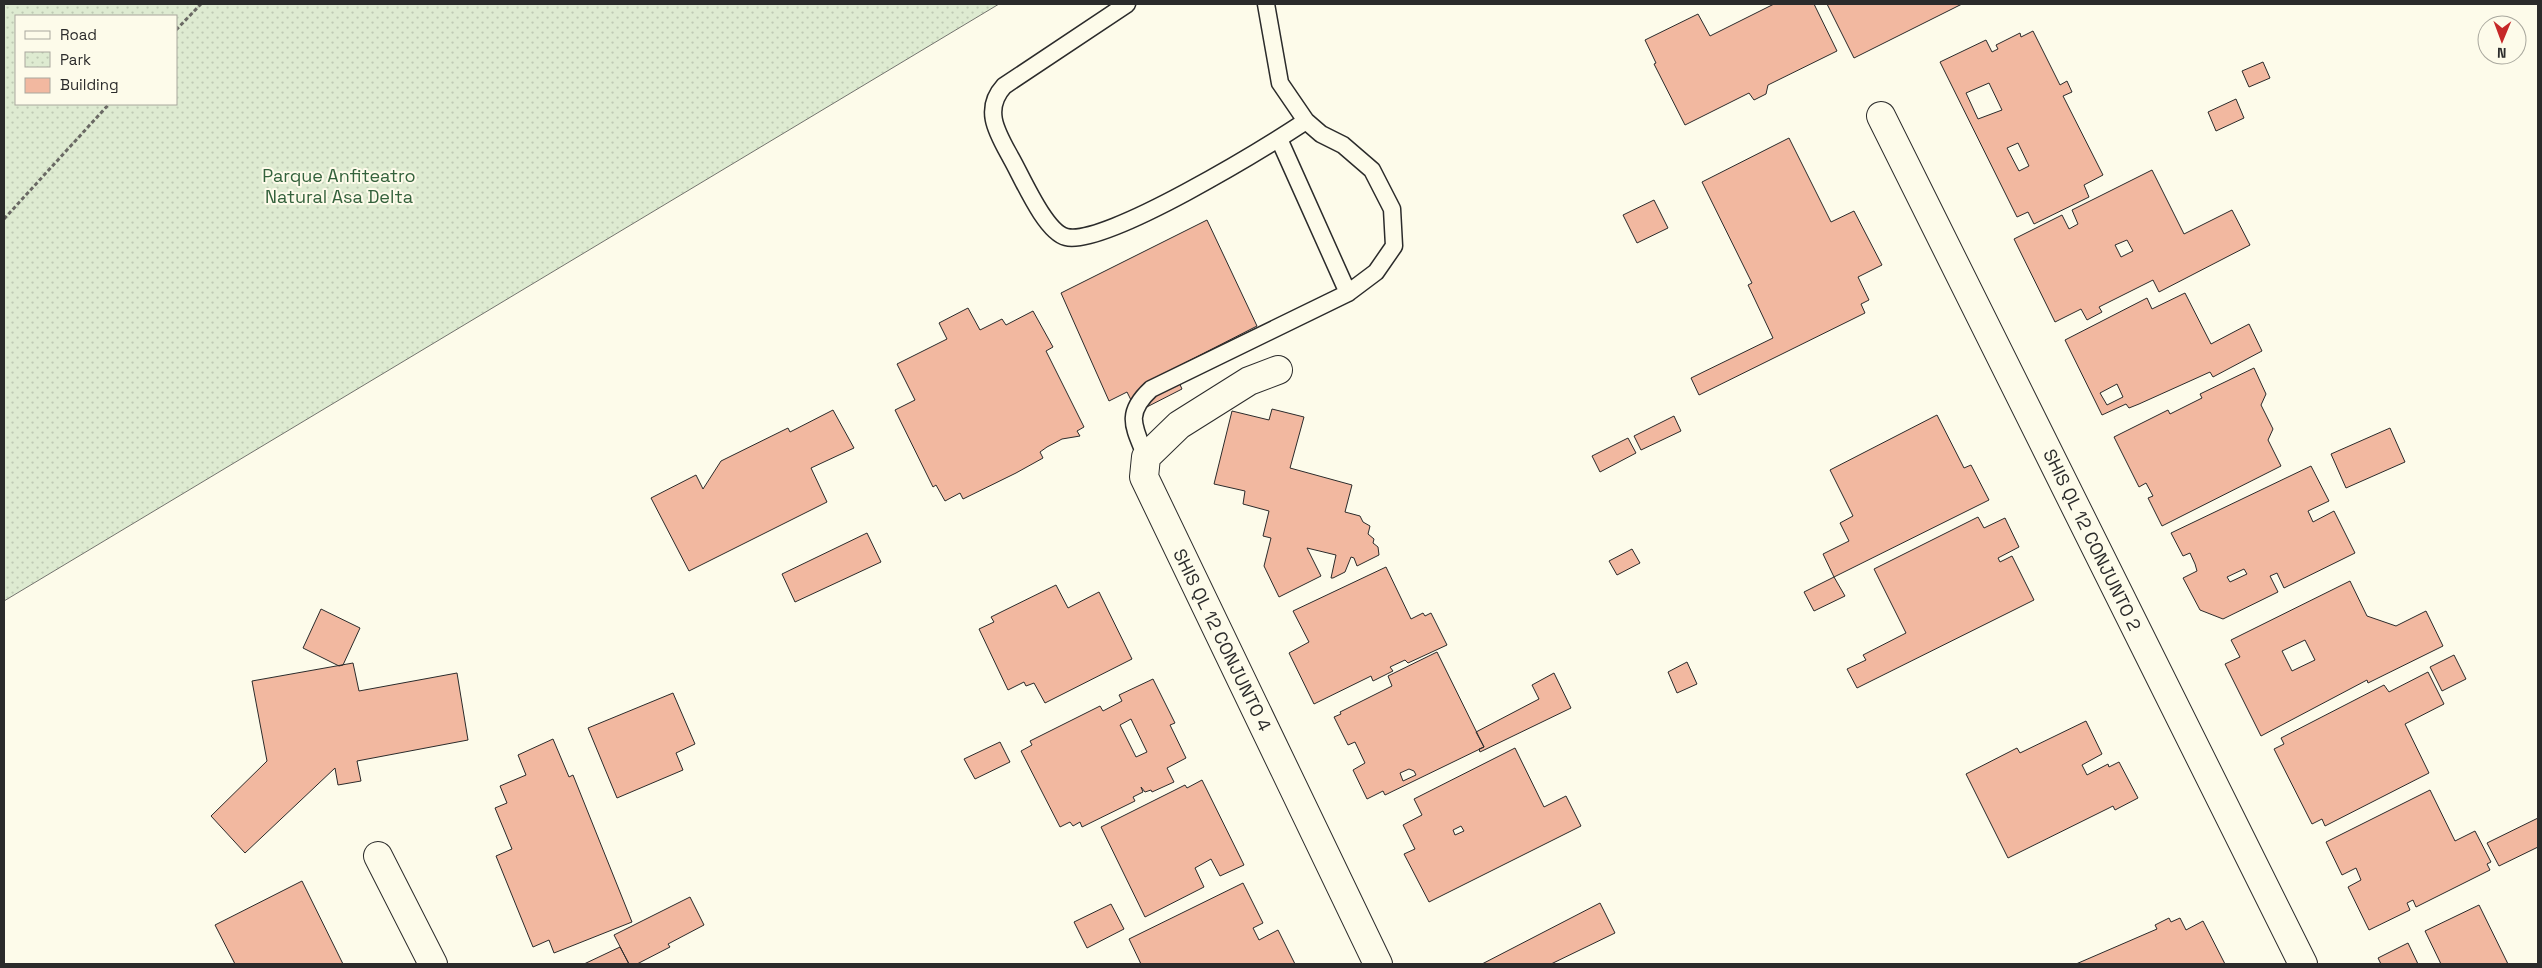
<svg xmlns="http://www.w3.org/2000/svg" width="2542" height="968" viewBox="0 0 2542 968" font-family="'Space Grotesk',sans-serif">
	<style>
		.park { fill: url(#park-dots); stroke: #74746e; fill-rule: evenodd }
		.building { fill: #f2b8a0; stroke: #2b2b2b; fill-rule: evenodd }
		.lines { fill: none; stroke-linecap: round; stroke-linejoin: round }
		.lane-casing { stroke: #2b2b2b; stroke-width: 19 }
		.street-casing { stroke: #2b2b2b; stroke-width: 30 }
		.path { stroke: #6a6964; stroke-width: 3; stroke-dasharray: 4 2.5; stroke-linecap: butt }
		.lane { stroke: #fdfbea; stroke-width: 16 }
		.street { stroke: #fdfbea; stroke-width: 28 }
		.labels { text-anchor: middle; stroke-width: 4; stroke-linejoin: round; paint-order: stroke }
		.park-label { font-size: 18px; fill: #34623c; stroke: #fdfbea }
		.street-label { font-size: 18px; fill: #2b2b2b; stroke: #fdfbea }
	</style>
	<defs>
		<pattern id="park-dots" width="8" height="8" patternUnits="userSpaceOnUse" patternTransform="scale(1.25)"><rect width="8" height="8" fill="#deebd1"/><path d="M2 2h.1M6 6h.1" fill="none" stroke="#bfcab4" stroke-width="1.8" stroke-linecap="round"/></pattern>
	</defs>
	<rect width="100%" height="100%" fill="#fdfbea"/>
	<path class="park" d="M 4,4 L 999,4 L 4,601 ZM 16,16 L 176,16 L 176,104 L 16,104 Z"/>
	<path class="building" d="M 1774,4 L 1814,4 L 1837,51 L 1768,85 L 1766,94 L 1754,100 L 1749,93 L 1685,125 L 1654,64 L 1656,63 L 1645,40 L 1698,14 L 1710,36 Z
		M 1827,4 L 1962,4 L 1854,58 Z
		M 2033,31 L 2060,85 L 2067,81 L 2072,92 L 2063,96 L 2103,175 L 2084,185 L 2089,197 L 2034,224 L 2028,212 L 2017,217 L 1940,62 L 1986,40 L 1992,52 L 1998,49 L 1996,45 L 2020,33 L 2021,37 ZM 1989,83 L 2002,110 L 1978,119 L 1966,93 ZM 2018,143 L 2029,166 L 2019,171 L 2007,148 Z
		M 2263,62 L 2270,78 L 2249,87 L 2242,71 Z
		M 2236,99 L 2244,118 L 2216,131 L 2208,112 Z
		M 1789,138 L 1831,222 L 1854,211 L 1882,265 L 1858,277 L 1869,300 L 1861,304 L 1865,313 L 1699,395 L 1691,378 L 1773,338 L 1748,285 L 1752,283 L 1702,182 Z
		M 2152,170 L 2184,234 L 2232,210 L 2250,245 L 2159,292 L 2153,280 L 2099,307 L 2102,312 L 2087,320 L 2081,309 L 2055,322 L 2014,239 L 2062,215 L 2069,229 L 2078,224 L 2072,210 ZM 2127,240 L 2133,251 L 2121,257 L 2115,245 Z
		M 1654,200 L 1668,228 L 1637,243 L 1623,215 Z
		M 1207,220 L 1257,326 L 1173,369 L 1182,389 L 1139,411 L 1137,412 L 1127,392 L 1109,401 L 1061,293 Z
		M 2185,293 L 2211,344 L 2249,324 L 2262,351 L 2213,377 L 2210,372 L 2139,404 L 2129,408 L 2126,404 L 2102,415 L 2065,340 L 2147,298 L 2152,309 ZM 2117,384 L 2123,397 L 2107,405 L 2100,393 Z
		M 968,308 L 980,330 L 1002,319 L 1006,325 L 1033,311 L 1053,347 L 1046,351 L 1084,427 L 1077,431 L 1080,436 L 1062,439 L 1047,447 L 1040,452 L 1043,458 L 1016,473 L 963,499 L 960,493 L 945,501 L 936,485 L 933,487 L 895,410 L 915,400 L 897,364 L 947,339 L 939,323 Z
		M 2254,368 L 2266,394 L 2261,405 L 2273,429 L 2268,440 L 2281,466 L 2162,526 L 2148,498 L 2153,496 L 2146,483 L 2139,487 L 2114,437 L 2168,410 L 2170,414 L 2202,398 L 2200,394 Z
		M 1272,409 L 1304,417 L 1290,468 L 1352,485 L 1345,512 L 1360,516 L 1363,522 L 1370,526 L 1368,534 L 1374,539 L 1373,543 L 1378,547 L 1379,555 L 1357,566 L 1354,558 L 1351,557 L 1345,572 L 1333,578 L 1331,578 L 1336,555 L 1307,548 L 1321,576 L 1279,597 L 1264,566 L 1271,538 L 1263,536 L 1269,511 L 1243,504 L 1245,491 L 1214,484 L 1232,411 L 1269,420 Z
		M 833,410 L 854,448 L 811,468 L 827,502 L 689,571 L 651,498 L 696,475 L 703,489 L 721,461 L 788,428 L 790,432 Z
		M 1937,415 L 1964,468 L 1971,465 L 1989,500 L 1834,577 L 1823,554 L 1849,541 L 1840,523 L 1853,516 L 1830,470 Z
		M 1674,416 L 1681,431 L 1641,450 L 1634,436 Z
		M 2390,428 L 2405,462 L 2346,488 L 2331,454 Z
		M 1628,438 L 1636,453 L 1600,472 L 1592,456 Z
		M 2311,466 L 2329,501 L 2308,511 L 2313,522 L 2334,511 L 2355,553 L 2284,588 L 2277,573 L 2270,576 L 2278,592 L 2223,619 L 2200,610 L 2183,578 L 2197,571 L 2195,564 L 2190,553 L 2183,556 L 2171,533 ZM 2244,569 L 2247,574 L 2230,582 L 2227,577 Z
		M 1978,517 L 1984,528 L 2005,518 L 2019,547 L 1998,558 L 2000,562 L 2012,556 L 2034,600 L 1857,688 L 1847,669 L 1866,660 L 1863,655 L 1906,633 L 1874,569 Z
		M 867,533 L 881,562 L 795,602 L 782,574 Z
		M 1632,549 L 1640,563 L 1617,575 L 1609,561 Z
		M 1386,567 L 1411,619 L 1423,613 L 1425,616 L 1431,613 L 1447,645 L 1408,663 L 1405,660 L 1390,667 L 1393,671 L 1373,681 L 1371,676 L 1314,704 L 1289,653 L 1309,642 L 1293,611 Z
		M 1834,577 L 1845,596 L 1814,611 L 1804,592 Z
		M 2350,581 L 2367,616 L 2396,626 L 2426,611 L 2443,646 L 2368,683 L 2367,680 L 2261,736 L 2225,664 L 2240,657 L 2231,640 ZM 2305,640 L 2315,660 L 2292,671 L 2282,651 Z
		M 1056,585 L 1068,608 L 1099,592 L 1132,659 L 1045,703 L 1034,683 L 1026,686 L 1024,682 L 1008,690 L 979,629 L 994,622 L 991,617 Z
		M 321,609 L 360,628 L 343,665 L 339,666 L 303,648 Z
		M 1437,652 L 1484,747 L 1385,795 L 1383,791 L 1367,799 L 1353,770 L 1365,763 L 1355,742 L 1348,745 L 1334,717 L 1341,714 L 1340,712 L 1392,686 L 1388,676 ZM 1409,769 L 1414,771 L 1416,775 L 1403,781 L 1400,773 Z
		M 2454,655 L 2466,679 L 2442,691 L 2430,667 Z
		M 1687,662 L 1697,684 L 1677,693 L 1668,672 Z
		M 353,663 L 359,691 L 457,673 L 468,740 L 357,761 L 361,781 L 338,785 L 335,768 L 245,853 L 211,816 L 267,761 L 252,681 Z
		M 2428,672 L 2444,704 L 2405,724 L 2429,773 L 2325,826 L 2322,819 L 2312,824 L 2274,749 L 2284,744 L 2281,738 L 2384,685 L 2389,692 Z
		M 1554,673 L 1571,708 L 1480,752 L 1479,749 L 1484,747 L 1476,732 L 1539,699 L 1532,685 Z
		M 1153,679 L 1175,723 L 1170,725 L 1186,758 L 1167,768 L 1174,782 L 1152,792 L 1151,790 L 1145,792 L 1141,787 L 1143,792 L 1133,797 L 1135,801 L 1082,827 L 1080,822 L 1073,826 L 1070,822 L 1060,827 L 1021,751 L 1032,745 L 1030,741 L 1100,706 L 1103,711 L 1122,701 L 1119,695 ZM 1131,719 L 1147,752 L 1136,757 L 1120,725 Z
		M 673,693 L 695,744 L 676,753 L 683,770 L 617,798 L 588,728 Z
		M 2086,721 L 2102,754 L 2082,765 L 2087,775 L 2108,764 L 2109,767 L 2119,762 L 2138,798 L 2115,810 L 2113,806 L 2008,858 L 1966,774 L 2017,748 L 2020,753 Z
		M 553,739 L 569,777 L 573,775 L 632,922 L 554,953 L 549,940 L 533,947 L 496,856 L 512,849 L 495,808 L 507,803 L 500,786 L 526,775 L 518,755 Z
		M 1000,742 L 1010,762 L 975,779 L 964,759 Z
		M 1515,748 L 1544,807 L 1566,796 L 1581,826 L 1429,902 L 1404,854 L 1415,849 L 1403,825 L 1422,815 L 1414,799 ZM 1461,826 L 1464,831 L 1455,835 L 1453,830 Z
		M 1202,780 L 1244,865 L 1220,876 L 1211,859 L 1195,868 L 1204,887 L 1145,917 L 1101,827 L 1185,785 L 1187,788 Z
		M 2430,790 L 2455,841 L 2475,831 L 2491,862 L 2487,864 L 2490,870 L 2416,907 L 2413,900 L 2407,903 L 2410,910 L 2369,930 L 2348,887 L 2361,880 L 2356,868 L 2342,875 L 2326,842 Z
		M 2538,818 L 2538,847 L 2499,866 L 2487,843 Z
		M 302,881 L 343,964 L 235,964 L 215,925 Z
		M 1243,883 L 1263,923 L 1253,928 L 1259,940 L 1278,930 L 1295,964 L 1141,964 L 1129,939 Z
		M 690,897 L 704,925 L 668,944 L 670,947 L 637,964 L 629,964 L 614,935 Z
		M 1600,903 L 1615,933 L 1551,964 L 1482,964 Z
		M 1111,904 L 1124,929 L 1087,948 L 1074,922 Z
		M 2479,905 L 2508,964 L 2441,964 L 2425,931 Z
		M 2169,918 L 2171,922 L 2180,918 L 2186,930 L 2203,921 L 2225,964 L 2076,964 L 2157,929 L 2155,925 Z
		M 2408,943 L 2418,964 L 2381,964 L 2378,958 Z
		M 620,947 L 629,964 L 584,964 Z"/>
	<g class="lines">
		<defs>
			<path id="lane" d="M 1127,4 L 1004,86 C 982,110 998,134 1011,158 C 1022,177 1045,232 1066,237 C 1105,247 1268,146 1306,121
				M 1279,139 L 1348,293
				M 1146,457 C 1134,427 1124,414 1151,389 L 1348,293 L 1376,272 L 1394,246 L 1392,209 L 1372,170 L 1343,145 L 1321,134 L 1306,121 L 1280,83 L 1266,4"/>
			<path id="street" d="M 1881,116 L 2303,964
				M 1278,370 L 1249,381 L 1179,425 L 1146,457 L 1144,477 L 1378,964
				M 378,856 L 433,964"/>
		</defs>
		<use href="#lane" class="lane-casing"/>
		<use href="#street" class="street-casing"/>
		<path class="path" d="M 176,30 L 201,4
			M 4,219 L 109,104"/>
		<use href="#lane" class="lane"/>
		<use href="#street" class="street"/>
	</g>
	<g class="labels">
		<g class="park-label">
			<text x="339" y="182">Parque Anfiteatro<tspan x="339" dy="21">Natural Asa Delta</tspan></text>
		</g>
		<g class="street-label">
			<text transform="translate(2092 540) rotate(64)" y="6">SHIS QL 12 CONJUNTO 2</text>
			<text transform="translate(1222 640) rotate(64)" y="6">SHIS QL 12 CONJUNTO 4</text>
		</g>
	</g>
	<rect width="2542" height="968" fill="none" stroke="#2b2b2b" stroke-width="10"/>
	<rect x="15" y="15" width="162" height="90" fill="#fdfbea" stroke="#a9a89e"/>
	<rect x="25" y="31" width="25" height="8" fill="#fdfbea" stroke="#a9a89e"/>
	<text x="60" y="40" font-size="15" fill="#2b2b2b">Road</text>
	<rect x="25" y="52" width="25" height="15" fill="url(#park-dots)" stroke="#a9a89e"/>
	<text x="60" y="65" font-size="15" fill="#2b2b2b">Park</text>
	<rect x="25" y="78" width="25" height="15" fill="#f2b8a0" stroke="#a9a89e"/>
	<text x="60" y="90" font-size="15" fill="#2b2b2b">Building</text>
	<g transform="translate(2502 40) rotate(181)"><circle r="24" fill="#fdfbea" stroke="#a9a89e"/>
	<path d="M0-4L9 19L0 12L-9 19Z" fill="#c62828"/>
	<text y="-8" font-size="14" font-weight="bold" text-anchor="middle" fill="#2b2b2b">N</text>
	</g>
</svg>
